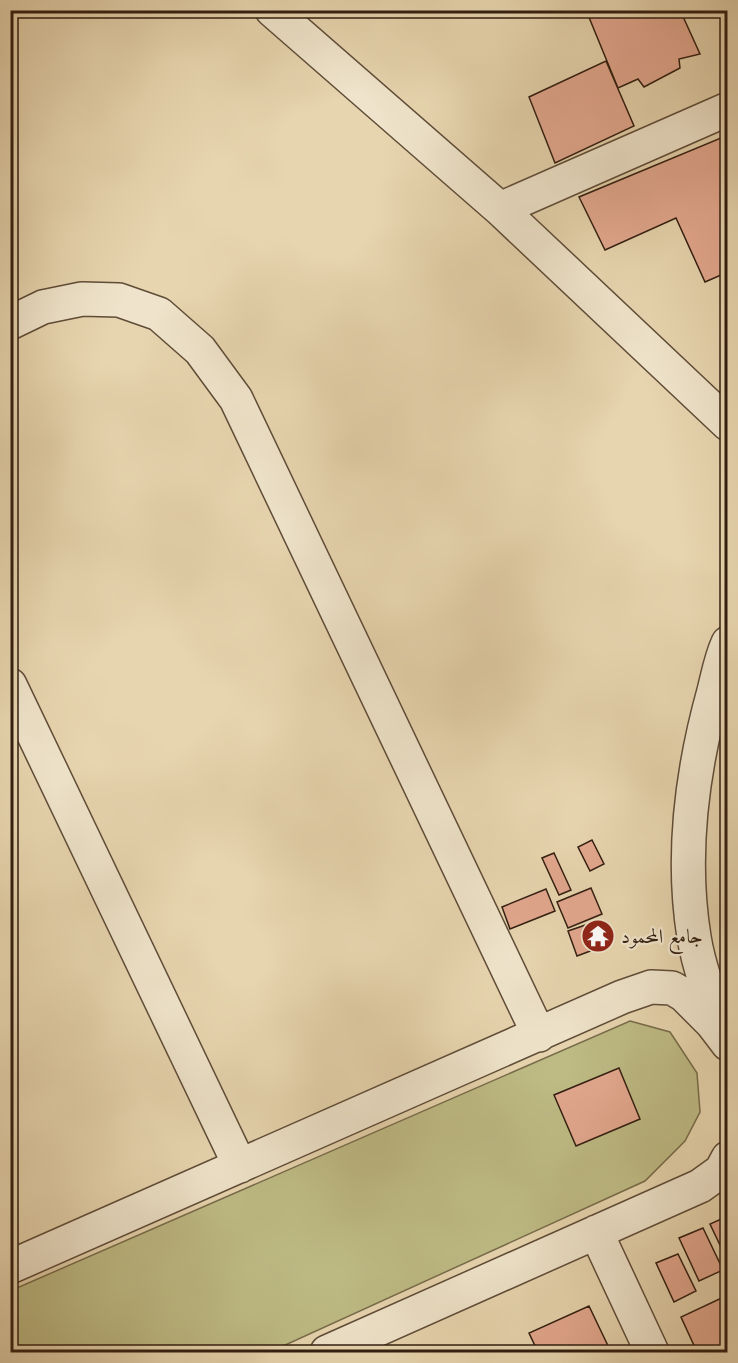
<svg xmlns="http://www.w3.org/2000/svg" width="738" height="1363" viewBox="0 0 738 1363" font-family="'Libre Caslon Text',Amiri,serif">
	<style>
		.green { fill: #bebb85; stroke: #786c4b; stroke-width: 1.5 }
		.building { fill: #e3a88f; stroke: #321e11; stroke-width: 1.5 }
		.lines { fill: none; stroke-linecap: round; stroke-linejoin: round }
		.street-casing { stroke: #5f4c38; stroke-width: 36 }
		.street { stroke: #efe4cb; stroke-width: 33 }
		.labels { text-anchor: middle; stroke-width: 4.5; stroke-linejoin: round; paint-order: stroke }
		.poi-label { font-size: 20px; fill: #321e11; stroke: #efe4cb; text-anchor: start }
	</style>
	<rect width="100%" height="100%" fill="#e7d5af"/>
	<filter id="stains"><feTurbulence type="fractalNoise" baseFrequency=".00333" numOctaves="4"/><feColorMatrix values="0 0 0 0 .2 0 0 0 0 .09 0 0 0 0 .02 0 0 0 .5 -.17"/></filter>
	<radialGradient id="worn" r=".72"><stop offset=".6" stop-color="#630" stop-opacity="0"/><stop offset="1" stop-color="#630" stop-opacity=".3"/></radialGradient>
	<path class="green" d="M 727,767 L 727,894 L 722,843 Z
		M 630,1021 L 670,1032 L 697,1073 L 700,1112 L 685,1141 L 645,1181 L 270,1352 L 11,1352 L 10,1291 Z"/>
	<path class="building" d="M 586,10 L 680,10 L 700,54 L 679,59 L 680,68 L 644,87 L 638,79 L 618,88 Z
		M 686,10 L 706,10 L 689,17 Z
		M 606,61 L 634,126 L 555,163 L 529,97 Z
		M 728,135 L 728,272 L 705,282 L 676,218 L 605,250 L 579,197 Z
		M 592,840 L 604,864 L 590,871 L 578,847 Z
		M 554,853 L 571,890 L 559,895 L 542,858 Z
		M 591,888 L 602,914 L 568,928 L 557,902 Z
		M 546,889 L 555,911 L 510,929 L 502,907 Z
		M 600,920 L 609,944 L 577,956 L 568,931 Z
		M 619,1068 L 640,1119 L 576,1146 L 554,1095 Z
		M 728,1216 L 728,1262 L 710,1224 Z
		M 703,1228 L 723,1270 L 699,1281 L 679,1238 Z
		M 678,1254 L 696,1291 L 674,1302 L 656,1263 Z
		M 728,1295 L 728,1350 L 721,1352 L 697,1352 L 681,1317 Z
		M 589,1306 L 611,1352 L 538,1352 L 529,1333 Z"/>
	<g class="lines">
		<defs>
			<path id="street" d="M 272,10 L 500,209 L 728,424
				M 500,209 L 728,109
				M 10,323 L 43,307 L 82,299 L 119,300 L 159,314 L 200,350 L 236,399 L 539,1035
				M 10,685 L 240,1166
				M 722,1025 C 710,996 699,968 694,937 C 681,856 692,770 714,691 C 718,675 721,658 728,643
				M 596,1232 L 652,1352
				M 10,1267 L 622,997 L 651,987 L 672,988 L 684,995 L 712,1023 L 728,1044
				M 327,1352 L 700,1186 L 721,1171 L 728,1158"/>
		</defs>
		<use href="#street" class="street-casing"/>
		<use href="#street" class="street"/>
	</g>
	<defs>
		<symbol id="temple-disc" viewBox="-11 -11 22 22"><circle r="9.5" fill="#8f2418" stroke="#efe4cb"/><path d="M0-6L5-2H3V0L6.5 2.5H4V6H1.5V3h-3V6H-4V2.5H-6.5L-3 0V-2H-5Z" fill="#fff"/></symbol>
	</defs>
	<g fill-rule="evenodd">
		<use href="#temple-disc" x="579" y="917" width="38" height="38"/>
	</g>
	<g class="labels">
		<g class="poi-label">
			<text x="621" y="943">جامع المحمود</text>
		</g>
	</g>
	<rect width="738" height="1363" fill="none" stroke="#e7d5af" stroke-width="36"/>
	<rect x="12" y="12" width="714" height="1339" fill="none" stroke="#321e11" stroke-width="3"/>
	<rect x="18" y="18" width="702" height="1327" fill="none" stroke="#321e11" stroke-width="1.5"/>
	<rect width="100%" height="100%" filter="url(#stains)"/>
	<rect width="100%" height="100%" fill="url(#worn)"/>
</svg>
